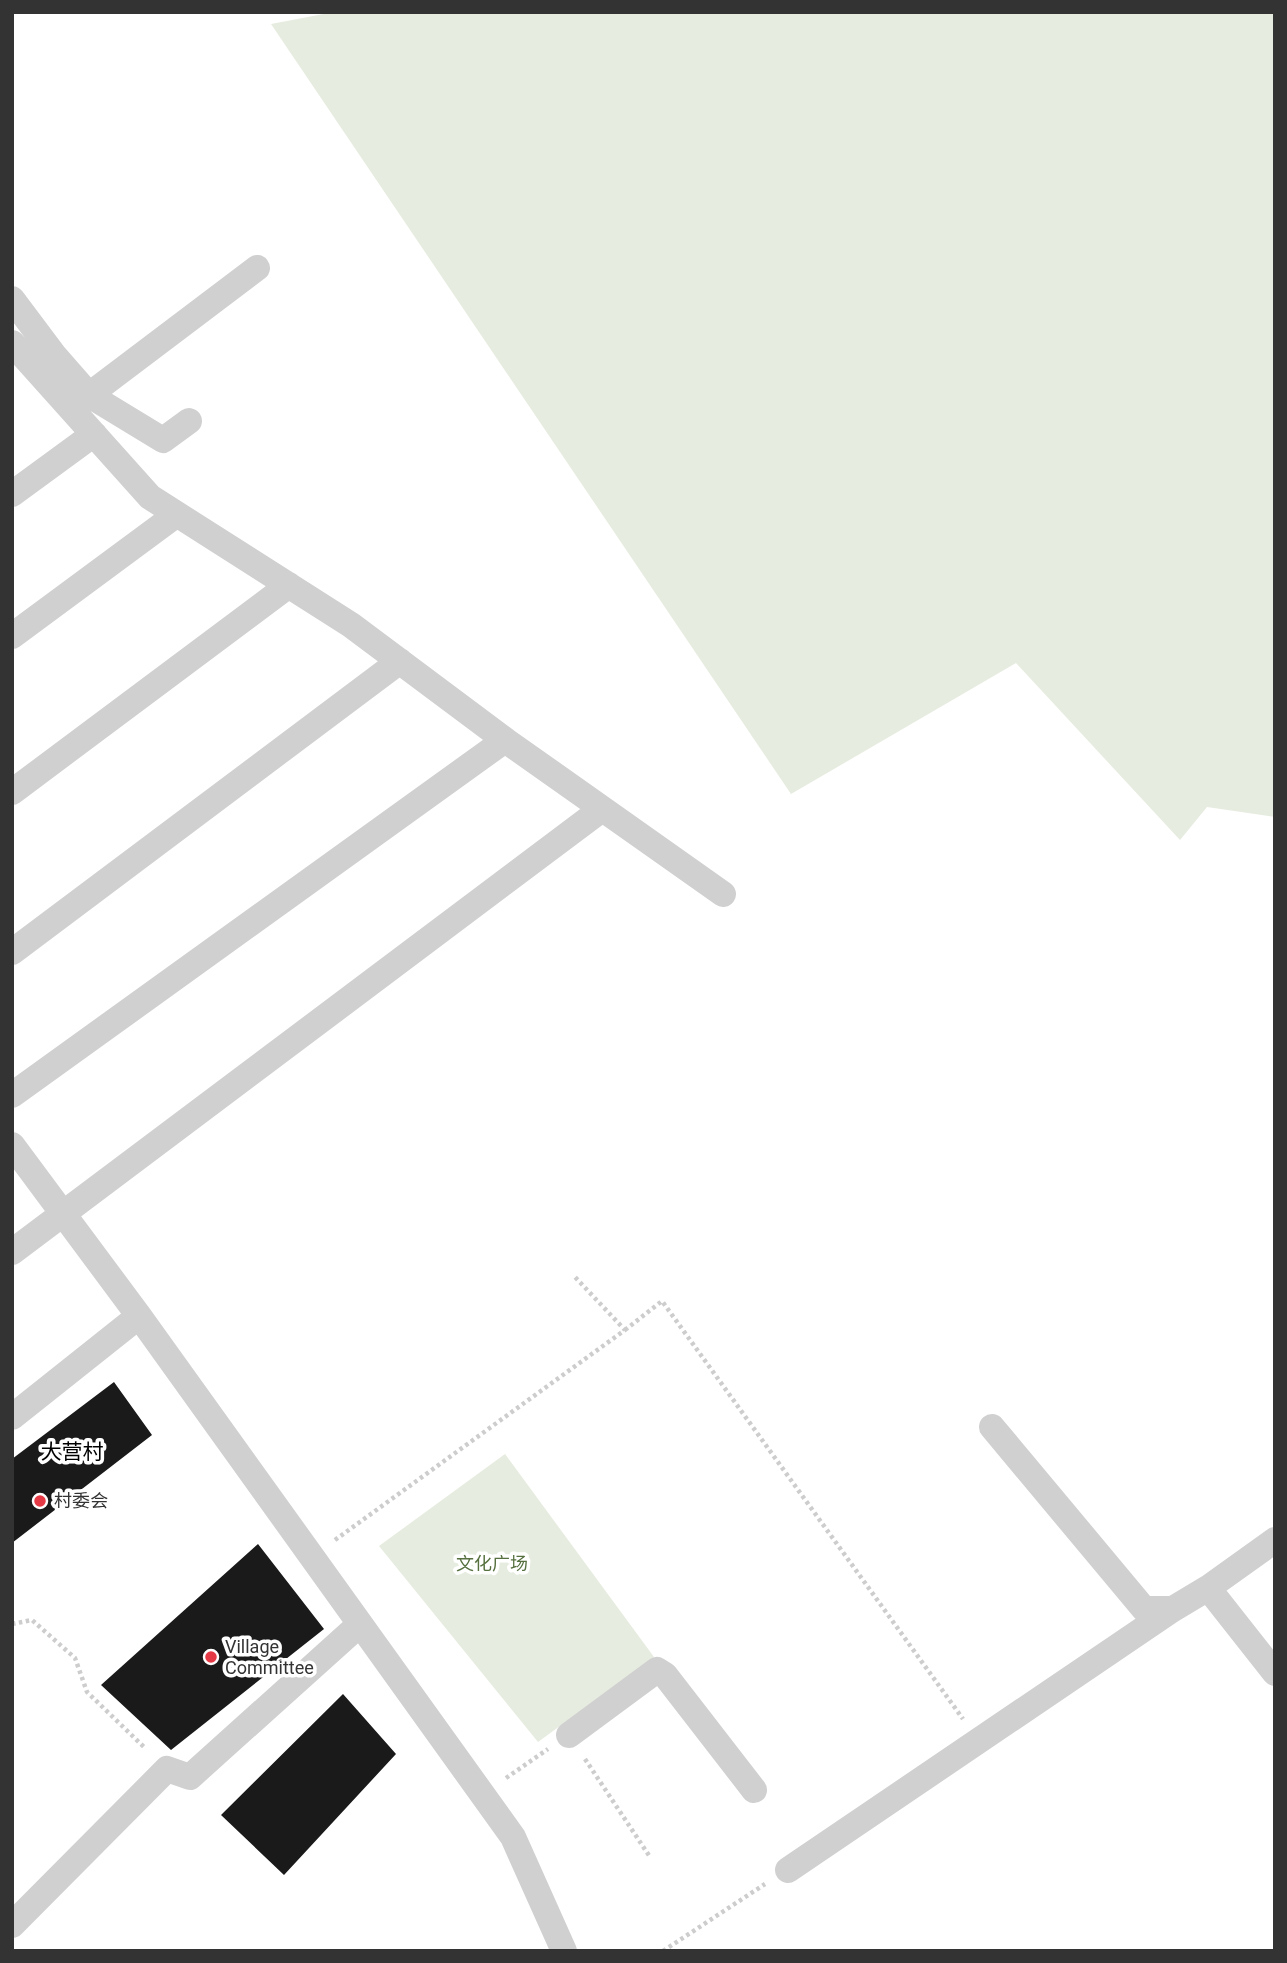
<svg xmlns="http://www.w3.org/2000/svg" width="1287" height="1963" viewBox="0 0 1287 1963" font-family="Roboto,'Noto Sans SC',sans-serif">
	<style>
		.green { fill: #e6ecdf }
		.building { fill: #1a1a1a }
		.lines { fill: none; stroke-linecap: round; stroke-linejoin: round }
		.path { stroke: #cdcdcd; stroke-width: 4.5; stroke-dasharray: 3.5 3.5; stroke-linecap: butt }
		.minor { stroke: #d0d0d0; stroke-width: 26 }
		.poi-dot { fill: #e63946; stroke: #fff; stroke-width: 2.5 }
		.labels { text-anchor: middle; stroke-width: 7; stroke-linejoin: round; paint-order: stroke }
		.poi-label { font-size: 18px; fill: #333; stroke: #fff; text-anchor: start }
		.park-label { font-size: 18px; fill: #56703f; stroke: #fff }
		.quarter-label { font-size: 21px; fill: #000; stroke: #fff }
	</style>
	<rect width="100%" height="100%" fill="#fff"/>
	<path class="green" d="M 334,12 L 1275,12 L 1275,817 L 1207,807 L 1180,840 L 1016,663 L 791,794 L 271,24 Z
		M 505,1454 L 654,1657 L 538,1742 L 379,1546 Z"/>
	<path class="building" d="M 114,1382 L 152,1435 L 12,1543 L 12,1459 Z
		M 258,1544 L 324,1629 L 171,1750 L 101,1685 Z
		M 343,1694 L 396,1754 L 284,1875 L 221,1815 Z"/>
	<g class="lines">
		<path class="path" d="M 625,1330 L 662,1301 L 963,1719
			M 335,1540 L 625,1330 L 574,1276
			M 12,1624 L 32,1620 L 75,1658 L 87,1692 L 146,1749
			M 585,1759 L 650,1857
			M 506,1778 L 548,1749
			M 663,1951 L 765,1884"/>
		<path class="minor" d="M 12,299 L 54,355 L 89,395 L 163,440 L 189,421
			M 12,343 L 150,497 L 351,625 L 505,740 L 723,894
			M 89,395 L 257,268
			M 12,494 L 94,434
			M 12,636 L 177,514
			M 12,792 L 289,585
			M 12,952 L 400,661
			M 12,1095 L 505,740
			M 12,1145 L 139,1316 L 513,1837 L 564,1951
			M 12,1252 L 602,809
			M 12,1417 L 139,1316
			M 992,1427 L 1144,1609 L 1173,1609 L 1208,1588 L 1275,1673
			M 1208,1588 L 1275,1540
			M 569,1735 L 657,1670 L 665,1675 L 754,1790
			M 788,1870 L 1173,1609
			M 12,1925 L 167,1769 L 190,1777 L 360,1624"/>
	</g>
	<g class="poi-dot">
		<circle cx="40" cy="1501" r="7"/>
		<circle cx="211" cy="1657" r="7"/>
	</g>
	<g class="labels">
		<g class="poi-label">
			<text x="54" y="1507">村委会</text>
			<text x="225" y="1653">Village<tspan x="225" dy="21">Committee</tspan></text>
		</g>
		<g class="park-label">
			<text x="492" y="1570">文化广场</text>
		</g>
		<g class="quarter-label">
			<text x="72" y="1459">大营村</text>
		</g>
	</g>
	<rect width="1287" height="1963" fill="none" stroke="#333333" stroke-width="28"/>
</svg>
